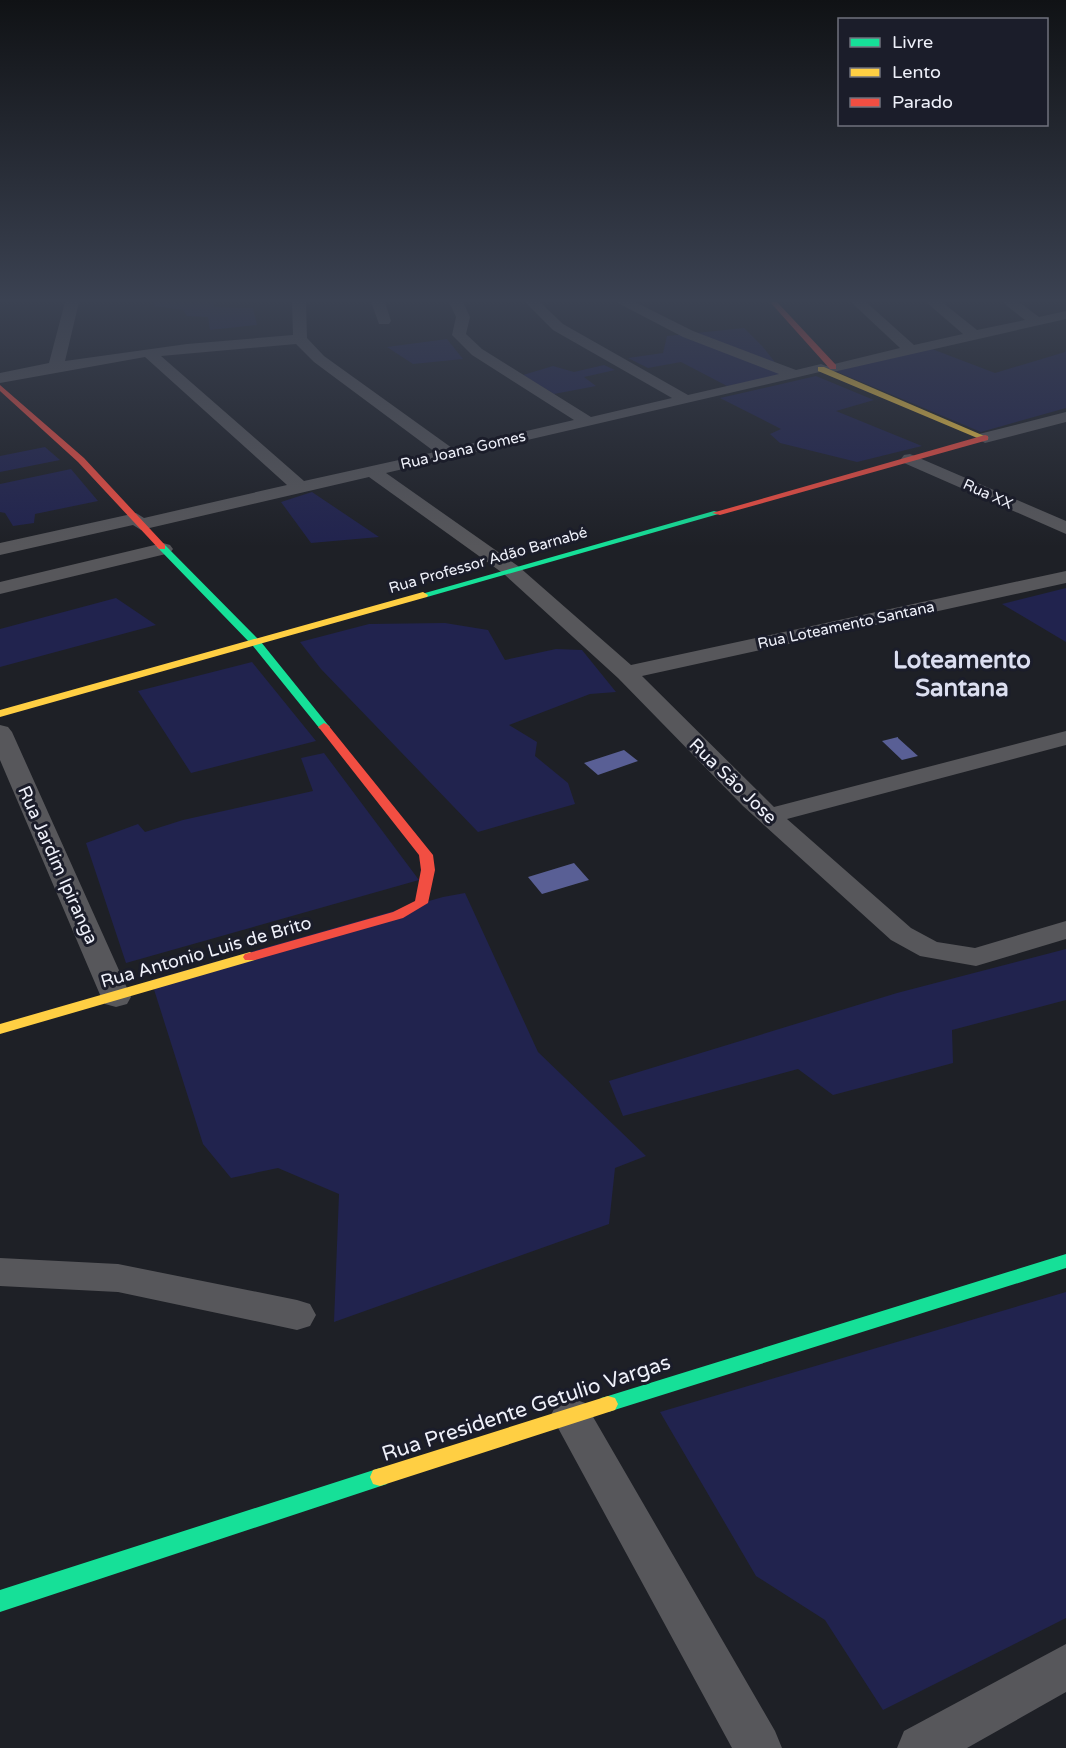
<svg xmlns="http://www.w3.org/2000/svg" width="1066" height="1748" viewBox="0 0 1066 1748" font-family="'Varela Round',sans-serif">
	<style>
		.green { fill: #21234e }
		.water { fill: #595f95 }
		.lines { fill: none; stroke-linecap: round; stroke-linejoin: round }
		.street { fill: #57575b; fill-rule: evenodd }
		.fast { fill: #16e098; fill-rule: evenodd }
		.slow { fill: #ffcf43; fill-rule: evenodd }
		.jam { fill: #f24e42; fill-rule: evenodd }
		.labels { text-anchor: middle; stroke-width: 6; stroke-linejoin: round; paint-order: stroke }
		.far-street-label { font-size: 15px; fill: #eff1fa; stroke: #1b1d2a }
		.street-label { font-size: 18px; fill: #eff1fa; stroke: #1b1d2a }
		.near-street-label { font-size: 21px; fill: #eff1fa; stroke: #1b1d2a }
		.district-label { font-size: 24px; font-weight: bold; fill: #dbdef0; stroke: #1b1d2a }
	</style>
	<rect width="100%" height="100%" fill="#1e2026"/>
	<path class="green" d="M 152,302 L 214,302 L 214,307 L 253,308 L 257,325 L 210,330 L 208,317 L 187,316 L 183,310 L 155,306 Z
		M 744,328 L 763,347 L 785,375 L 727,386 L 681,362 L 648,368 L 628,358 L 663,353 L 667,336 Z
		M 447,339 L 463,359 L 413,364 L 387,347 Z
		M 1066,348 L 1066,408 L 981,432 L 833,370 L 932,349 L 995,373 L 1065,352 Z
		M 604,365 L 615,370 L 584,377 L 596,386 L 554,394 L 523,375 L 553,366 L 574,372 Z
		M 816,376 L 874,400 L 836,411 L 922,446 L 857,462 L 780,443 L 770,434 L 781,429 L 720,398 Z
		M 45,447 L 60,460 L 0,472 L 0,456 Z
		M 71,469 L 98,501 L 35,514 L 34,523 L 13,526 L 5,513 L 0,512 L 0,484 Z
		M 312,492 L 379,537 L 311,543 L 281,502 Z
		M 1066,588 L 1066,642 L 1002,604 Z
		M 116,598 L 156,625 L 0,667 L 0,629 Z
		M 445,623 L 488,630 L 505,660 L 556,649 L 582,650 L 616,692 L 590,694 L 509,725 L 537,742 L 535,756 L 568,783 L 575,804 L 478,832 L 321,669 L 300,642 L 369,624 Z
		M 252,662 L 316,741 L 191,773 L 138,691 Z
		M 324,753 L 419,880 L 126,963 L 86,843 L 138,824 L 145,832 L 183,820 L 313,791 L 301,758 Z
		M 465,893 L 538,1052 L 646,1156 L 615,1168 L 609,1224 L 334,1322 L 339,1194 L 278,1168 L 231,1178 L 203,1144 L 151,980 L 443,897 Z
		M 1066,949 L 1066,1000 L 952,1030 L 953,1063 L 833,1095 L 798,1069 L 623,1116 L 609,1081 L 897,993 Z
		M 1066,1292 L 1066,1618 L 883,1710 L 825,1620 L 756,1576 L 660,1412 Z"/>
	<path class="water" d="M 898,737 L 898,738 L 918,756 L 902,760 L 882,741 Z
		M 624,750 L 638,761 L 598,775 L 584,763 Z
		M 574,863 L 589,880 L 542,894 L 528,877 Z"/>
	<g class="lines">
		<path class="street" d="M 65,302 L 79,302 L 65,361 L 187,344 L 293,335 L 292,302 L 306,302 L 307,338 L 324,356 L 452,448 L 574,420 L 472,355 L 452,335 L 456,317 L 449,302 L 463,302 L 470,317 L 466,334 L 482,349 L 591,417 L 672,398 L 553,330 L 525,302 L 540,302 L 563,324 L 688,395 L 779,374 L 683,337 L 616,302 L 635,302 L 693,331 L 796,370 L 821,364 L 826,366 L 900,348 L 851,302 L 866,302 L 914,345 L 963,334 L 926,302 L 942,302 L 977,330 L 1025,320 L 1002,302 L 1019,302 L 1039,317 L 1066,311 L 1066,319 L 833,372 L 828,370 L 386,473 L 518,566 L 631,665 L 1066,571 L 1066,583 L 642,676 L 774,807 L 1066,731 L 1066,745 L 787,819 L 911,928 L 937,942 L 975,948 L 1066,921 L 1066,939 L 976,966 L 920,956 L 891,940 L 743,806 L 618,678 L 504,574 L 369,477 L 141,530 L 133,525 L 0,555 L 0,543 L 136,513 L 144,518 L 287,485 L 145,357 L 0,383 L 0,373 L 49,363 ZM 296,344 L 314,362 L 435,452 L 304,481 L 161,356 Z
			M 371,302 L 385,302 L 391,321 L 389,324 L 379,324 Z
			M 1066,412 L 1066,422 L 985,443 L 977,438 L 979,434 Z
			M 910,454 L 1066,521 L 1066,534 L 904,463 L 901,459 L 904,455 Z
			M 163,543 L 170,545 L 173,549 L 170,553 L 0,594 L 0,582 Z
			M 0,725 L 8,727 L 12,732 L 131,997 L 127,1004 L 116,1007 L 105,1004 L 101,997 L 0,760 Z
			M 0,1258 L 118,1264 L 297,1300 L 310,1304 L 316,1315 L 310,1326 L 297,1330 L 118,1292 L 0,1286 Z
			M 571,1398 L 585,1403 L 775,1731 L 782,1748 L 732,1748 L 551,1415 L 557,1403 Z
			M 1066,1644 L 1066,1692 L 967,1748 L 897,1748 L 904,1731 Z"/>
		<path class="fast" d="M 714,511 L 722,513 L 427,597 L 419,597 L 418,595 Z
			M 162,544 L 165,545 L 261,642 L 328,725 L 330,727 L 328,729 L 320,729 L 253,646 L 159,549 L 157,547 Z
			M 1066,1254 L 1066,1268 L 608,1412 L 601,1410 L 598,1404 L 601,1398 L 608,1396 Z
			M 380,1468 L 387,1470 L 390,1477 L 387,1484 L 0,1612 L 0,1590 Z"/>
		<path class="slow" d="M 818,367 L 824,367 L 989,438 L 982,440 L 818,371 Z
			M 423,592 L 428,595 L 427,597 L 0,717 L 0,710 Z
			M 250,952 L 257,957 L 255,960 L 0,1034 L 0,1024 Z
			M 608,1396 L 615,1398 L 618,1404 L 615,1410 L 380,1486 L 373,1484 L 370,1477 L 373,1470 L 380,1468 Z"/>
		<path class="jam" d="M 770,302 L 777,302 L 836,365 L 836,369 L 830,369 Z
			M 0,385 L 84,458 L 165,545 L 165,549 L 159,549 L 78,462 L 0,391 Z
			M 985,435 L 988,436 L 988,440 L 720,515 L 712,513 Z
			M 324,723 L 328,725 L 433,855 L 435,870 L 428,903 L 403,918 L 255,960 L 245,960 L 243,957 L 245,954 L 393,912 L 415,901 L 421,870 L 419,855 L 320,729 L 318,727 Z"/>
	</g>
	<linearGradient id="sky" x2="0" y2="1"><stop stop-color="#101215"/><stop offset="0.55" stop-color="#3b4252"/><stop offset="1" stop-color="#3b4252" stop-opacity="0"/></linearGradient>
	<rect width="1066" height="547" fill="url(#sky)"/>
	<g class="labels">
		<g class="far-street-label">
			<text transform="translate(463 450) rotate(-13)" y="5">Rua Joana Gomes</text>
			<text transform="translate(988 494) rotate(24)" y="5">Rua XX</text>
			<text transform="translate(488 560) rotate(-16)" y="5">Rua Professor Adão Barnabé</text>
			<text transform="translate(846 625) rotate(-12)" y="5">Rua Loteamento Santana</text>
		</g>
		<g class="street-label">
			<text transform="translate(733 781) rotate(44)" y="6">Rua São Jose</text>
			<text transform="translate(58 865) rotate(66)" y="6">Rua Jardim Ipiranga</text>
			<text transform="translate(206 952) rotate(-16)" y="6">Rua Antonio Luis de Brito</text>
		</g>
		<g class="near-street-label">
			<text transform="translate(526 1408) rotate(-18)" y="7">Rua Presidente Getulio Vargas</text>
		</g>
		<g class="district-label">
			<text x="962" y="668">Loteamento<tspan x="962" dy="28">Santana</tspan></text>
		</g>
	</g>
	<rect x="838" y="18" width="210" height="108" fill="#1b1d2a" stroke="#70727d" stroke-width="1.5"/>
	<rect x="850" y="38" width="30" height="9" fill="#16e098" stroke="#70727d" stroke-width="1.5"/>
	<text x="892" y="48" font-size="18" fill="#eff1fa">Livre</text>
	<rect x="850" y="68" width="30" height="9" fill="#ffcf43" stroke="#70727d" stroke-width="1.5"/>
	<text x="892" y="78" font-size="18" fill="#eff1fa">Lento</text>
	<rect x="850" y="98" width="30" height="9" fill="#f24e42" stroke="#70727d" stroke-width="1.5"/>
	<text x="892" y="108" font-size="18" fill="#eff1fa">Parado</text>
</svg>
